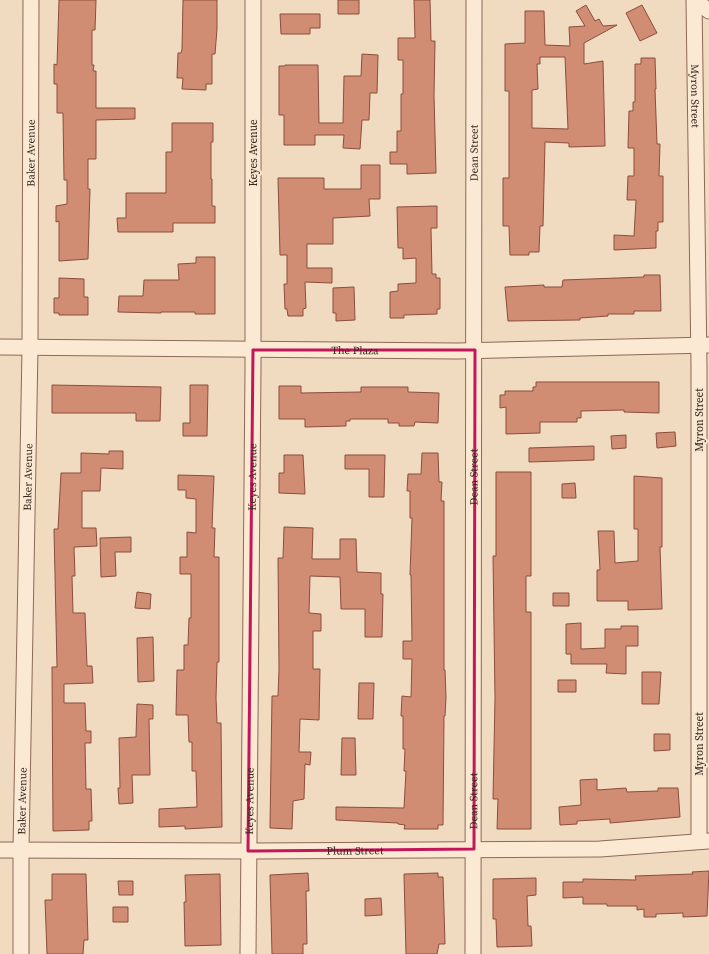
<svg xmlns="http://www.w3.org/2000/svg" width="709" height="954" viewBox="0 0 709 954" font-family="'Source Serif 4',serif">
	<style>
		.building { fill: #d18c74; stroke: #8b4e3b; fill-rule: evenodd }
		.lines { fill: none; stroke-linecap: round; stroke-linejoin: round }
		.minor-casing { stroke: #8b6a57; stroke-width: 17 }
		.minor { stroke: #fbe9d4; stroke-width: 15 }
		.marked { fill: none; stroke: #c2185b; stroke-width: 3; stroke-linejoin: round }
		.labels { text-anchor: middle; stroke-width: 4; stroke-linejoin: round; paint-order: stroke }
		.street-label { font-size: 11px; fill: #39261c; stroke: #f7e6d0 }
	</style>
	<rect width="100%" height="100%" fill="#f0dac0"/>
	<path class="building" d="M 59,0 L 96,0 L 95,30 L 92,30 L 92,65 L 94,65 L 93,71 L 96,71 L 96,108 L 135,108 L 135,119 L 96,120 L 96,159 L 88,159 L 88,189 L 90,189 L 88,259 L 59,261 L 59,221 L 56,222 L 56,206 L 67,204 L 67,180 L 64,180 L 63,113 L 57,113 L 57,84 L 54,84 L 54,64 L 57,65 Z
		M 183,0 L 217,0 L 217,29 L 215,54 L 212,54 L 212,84 L 206,84 L 206,90 L 182,89 L 183,78 L 177,78 L 178,53 L 181,53 L 182,49 Z
		M 338,0 L 359,0 L 359,14 L 338,14 Z
		M 414,0 L 430,0 L 431,41 L 435,41 L 434,95 L 436,173 L 407,174 L 407,164 L 390,164 L 390,152 L 397,152 L 397,131 L 401,131 L 401,94 L 403,94 L 403,60 L 398,60 L 398,38 L 415,38 Z
		M 586,5 L 595,21 L 599,19 L 603,26 L 617,25 L 584,43 L 584,64 L 603,61 L 605,146 L 569,147 L 569,143 L 545,142 L 543,226 L 540,226 L 539,252 L 529,252 L 529,255 L 510,255 L 509,226 L 503,226 L 503,178 L 509,178 L 509,91 L 505,91 L 505,44 L 525,43 L 525,11 L 544,11 L 545,45 L 570,46 L 569,27 L 585,26 L 576,11 ZM 540,57 L 565,57 L 568,129 L 532,128 L 532,90 L 538,89 L 537,64 L 540,64 Z
		M 642,5 L 657,33 L 640,41 L 626,13 Z
		M 280,14 L 320,14 L 320,28 L 310,28 L 310,34 L 281,34 Z
		M 362,54 L 378,55 L 377,93 L 370,93 L 369,120 L 362,120 L 360,149 L 343,148 L 344,135 L 315,135 L 315,145 L 284,145 L 284,115 L 279,115 L 279,66 L 285,66 L 285,65 L 318,65 L 319,123 L 343,123 L 344,76 L 361,76 Z
		M 641,58 L 655,58 L 656,89 L 655,89 L 657,144 L 660,144 L 659,176 L 663,176 L 663,222 L 658,222 L 658,231 L 656,231 L 656,248 L 614,250 L 614,235 L 634,236 L 636,200 L 627,200 L 628,176 L 634,176 L 634,148 L 628,148 L 629,111 L 633,111 L 633,102 L 635,102 L 635,64 L 641,64 Z
		M 172,123 L 213,123 L 213,142 L 211,142 L 211,179 L 212,179 L 212,206 L 215,206 L 215,223 L 173,223 L 173,232 L 118,232 L 117,218 L 126,218 L 126,193 L 166,193 L 166,152 L 172,152 Z
		M 361,165 L 380,165 L 380,199 L 369,199 L 370,216 L 333,218 L 333,244 L 307,244 L 307,268 L 332,268 L 332,283 L 305,282 L 306,308 L 303,309 L 303,316 L 288,316 L 287,309 L 285,309 L 284,284 L 287,284 L 287,255 L 280,255 L 278,178 L 324,178 L 324,189 L 361,189 Z
		M 437,206 L 437,228 L 431,228 L 432,274 L 436,274 L 436,278 L 440,278 L 440,309 L 437,309 L 437,314 L 404,315 L 404,318 L 390,318 L 390,292 L 398,291 L 398,284 L 416,283 L 416,258 L 403,259 L 403,248 L 398,248 L 397,207 Z
		M 196,257 L 215,257 L 215,314 L 195,314 L 195,312 L 161,312 L 161,313 L 118,312 L 119,296 L 143,296 L 144,280 L 179,280 L 178,264 L 196,263 Z
		M 644,275 L 660,275 L 661,311 L 634,311 L 634,314 L 608,314 L 608,316 L 580,318 L 580,320 L 508,321 L 505,287 L 544,285 L 544,287 L 562,287 L 563,280 L 644,277 Z
		M 59,278 L 84,279 L 84,297 L 88,297 L 88,315 L 59,315 L 59,313 L 54,313 L 54,298 L 59,298 Z
		M 354,287 L 355,320 L 336,321 L 336,313 L 333,313 L 333,288 Z
		M 536,382 L 659,382 L 659,413 L 624,412 L 624,410 L 581,411 L 581,418 L 577,418 L 577,422 L 540,422 L 540,433 L 506,434 L 506,407 L 500,408 L 500,395 L 505,395 L 505,391 L 533,391 L 533,387 L 536,387 Z
		M 52,385 L 161,387 L 160,421 L 136,421 L 136,413 L 52,413 Z
		M 190,385 L 208,385 L 207,436 L 183,436 L 183,423 L 190,423 Z
		M 279,386 L 301,386 L 301,393 L 361,392 L 361,387 L 408,387 L 408,392 L 439,393 L 438,423 L 415,422 L 414,426 L 399,426 L 399,423 L 388,423 L 388,419 L 350,419 L 350,421 L 346,421 L 346,426 L 305,427 L 305,419 L 279,419 Z
		M 675,432 L 676,446 L 657,448 L 656,433 Z
		M 626,435 L 626,448 L 612,449 L 611,436 Z
		M 594,446 L 594,460 L 529,462 L 529,448 Z
		M 109,451 L 123,451 L 123,469 L 101,468 L 100,491 L 82,491 L 82,528 L 96,528 L 97,546 L 74,547 L 75,576 L 72,576 L 73,613 L 85,613 L 87,666 L 92,666 L 93,683 L 64,684 L 64,703 L 85,703 L 86,731 L 91,731 L 91,743 L 85,743 L 86,789 L 91,789 L 92,821 L 89,821 L 89,830 L 53,831 L 52,667 L 57,667 L 54,529 L 58,529 L 61,473 L 81,473 L 81,453 L 109,454 Z
		M 422,453 L 438,453 L 439,482 L 442,482 L 441,501 L 444,501 L 444,670 L 445,670 L 446,697 L 445,716 L 444,716 L 443,825 L 438,825 L 438,829 L 404,829 L 405,825 L 398,824 L 398,823 L 336,820 L 336,807 L 404,808 L 406,771 L 404,771 L 405,749 L 403,749 L 403,716 L 401,716 L 402,696 L 411,697 L 412,659 L 403,659 L 403,641 L 412,641 L 411,575 L 410,575 L 412,518 L 410,518 L 410,491 L 407,491 L 408,474 L 421,474 Z
		M 284,455 L 303,455 L 305,494 L 279,493 L 279,473 L 284,473 Z
		M 345,455 L 385,455 L 384,497 L 369,497 L 369,469 L 345,469 Z
		M 496,472 L 531,472 L 531,576 L 526,576 L 526,612 L 531,612 L 531,829 L 497,829 L 498,799 L 493,799 L 495,698 L 493,556 L 496,556 Z
		M 178,475 L 214,476 L 212,528 L 215,528 L 214,557 L 219,557 L 219,662 L 217,662 L 216,698 L 217,723 L 221,723 L 222,827 L 185,829 L 185,826 L 159,827 L 159,809 L 197,807 L 196,771 L 192,771 L 192,742 L 189,742 L 188,715 L 176,715 L 177,670 L 184,670 L 184,645 L 188,645 L 189,618 L 191,618 L 191,574 L 180,574 L 180,557 L 187,557 L 187,532 L 196,533 L 196,499 L 186,498 L 186,490 L 178,490 Z
		M 634,476 L 662,478 L 662,547 L 660,547 L 662,609 L 628,610 L 628,601 L 597,601 L 597,570 L 600,570 L 598,531 L 614,531 L 615,563 L 638,561 L 638,529 L 634,529 Z
		M 575,483 L 576,498 L 562,498 L 562,484 Z
		M 284,527 L 313,528 L 312,559 L 340,559 L 340,539 L 356,539 L 357,572 L 381,573 L 381,594 L 383,594 L 382,637 L 365,637 L 365,609 L 341,609 L 340,577 L 310,576 L 309,613 L 321,614 L 321,631 L 313,631 L 313,669 L 320,669 L 319,720 L 300,719 L 299,752 L 311,752 L 310,765 L 305,764 L 304,799 L 293,801 L 292,829 L 270,828 L 272,696 L 278,696 L 279,669 L 278,558 L 283,558 Z
		M 131,537 L 131,552 L 115,552 L 116,576 L 101,577 L 100,538 Z
		M 137,592 L 151,594 L 150,609 L 135,608 Z
		M 553,593 L 569,593 L 569,606 L 553,606 Z
		M 581,623 L 581,649 L 605,648 L 605,629 L 621,629 L 621,626 L 638,626 L 638,646 L 626,646 L 626,674 L 606,673 L 607,664 L 571,664 L 571,654 L 566,654 L 566,624 Z
		M 153,637 L 154,681 L 138,682 L 137,638 Z
		M 642,672 L 661,672 L 659,704 L 642,704 Z
		M 558,680 L 576,680 L 576,692 L 558,692 Z
		M 359,683 L 374,683 L 373,719 L 358,719 Z
		M 137,704 L 153,705 L 153,719 L 149,719 L 150,775 L 132,775 L 133,803 L 119,804 L 118,788 L 120,788 L 119,738 L 136,737 Z
		M 654,734 L 670,734 L 670,750 L 654,751 Z
		M 342,738 L 355,738 L 356,775 L 341,775 Z
		M 597,779 L 597,790 L 626,788 L 627,792 L 658,791 L 658,788 L 678,788 L 680,817 L 610,823 L 610,819 L 577,821 L 577,824 L 560,825 L 559,807 L 581,805 L 580,780 Z
		M 709,871 L 707,916 L 683,917 L 683,913 L 656,914 L 656,917 L 644,917 L 644,909 L 637,910 L 637,906 L 607,906 L 607,904 L 583,904 L 583,897 L 563,898 L 563,882 L 583,882 L 583,879 L 636,880 L 635,876 L 693,874 L 692,872 Z
		M 308,873 L 309,891 L 306,891 L 307,944 L 303,944 L 303,954 L 272,954 L 270,875 Z
		M 438,873 L 438,877 L 443,877 L 445,944 L 439,944 L 437,954 L 406,954 L 404,874 Z
		M 52,874 L 86,874 L 88,940 L 84,940 L 83,954 L 47,954 L 45,900 L 52,900 Z
		M 220,874 L 221,945 L 185,946 L 184,902 L 186,902 L 185,875 Z
		M 536,878 L 536,895 L 527,896 L 528,926 L 531,926 L 532,946 L 497,947 L 496,919 L 493,919 L 493,879 Z
		M 118,881 L 133,881 L 133,895 L 119,895 Z
		M 381,898 L 382,915 L 365,916 L 365,899 Z
		M 113,907 L 128,907 L 128,922 L 113,922 Z"/>
	<g class="lines">
		<defs>
			<g id="minor">
				<path id="s1" d="M 694,0 L 699,366 L 699,841"/>
				<path d="M 695,0 L 709,11"/>
				<path id="s2" d="M 0,347 L 457,351 L 709,345"/>
				<path id="s3" d="M 0,850 L 248,851 L 600,849 L 709,841"/>
				<path id="s4" d="M 21,954 L 21,850 L 30,348 L 31,0"/>
				<path id="s5" d="M 248,954 L 253,368 L 253,0"/>
				<path id="s6" d="M 473,954 L 474,0"/>
			</g>
		</defs>
		<use href="#minor" class="minor-casing"/>
		<use href="#minor" class="minor"/>
	</g>
	<path class="marked" d="M 253,350 L 475,350 L 474,849 L 248,851 Z"/>
	<g class="labels">
		<g class="street-label">
			<text dy="4" stroke="none"><textPath href="#s1" startOffset="96">Myron Street</textPath></text>
			<text dy="4" stroke="none"><textPath href="#s4" startOffset="801">Baker Avenue</textPath></text>
			<text transform="translate(253 153) rotate(-90)" y="4">Keyes Avenue</text>
			<text dy="4" stroke="none"><textPath href="#s6" startOffset="801">Dean Street</textPath></text>
			<text dy="4" stroke="none"><textPath href="#s2" startOffset="355">The Plaza</textPath></text>
			<text transform="translate(699 420) rotate(-90)" y="4">Myron Street</text>
			<text dy="4" stroke="none"><textPath href="#s4" startOffset="477">Baker Avenue</textPath></text>
			<text dy="4" stroke="none"><textPath href="#s5" startOffset="477">Keyes Avenue</textPath></text>
			<text dy="4" stroke="none"><textPath href="#s6" startOffset="477">Dean Street</textPath></text>
			<text transform="translate(699 744) rotate(-90)" y="4">Myron Street</text>
			<text dy="4" stroke="none"><textPath href="#s4" startOffset="153">Baker Avenue</textPath></text>
			<text dy="4" stroke="none"><textPath href="#s5" startOffset="153">Keyes Avenue</textPath></text>
			<text dy="4" stroke="none"><textPath href="#s6" startOffset="153">Dean Street</textPath></text>
			<text dy="4" stroke="none"><textPath href="#s3" startOffset="355">Plum Street</textPath></text>
		</g>
	</g>
</svg>
